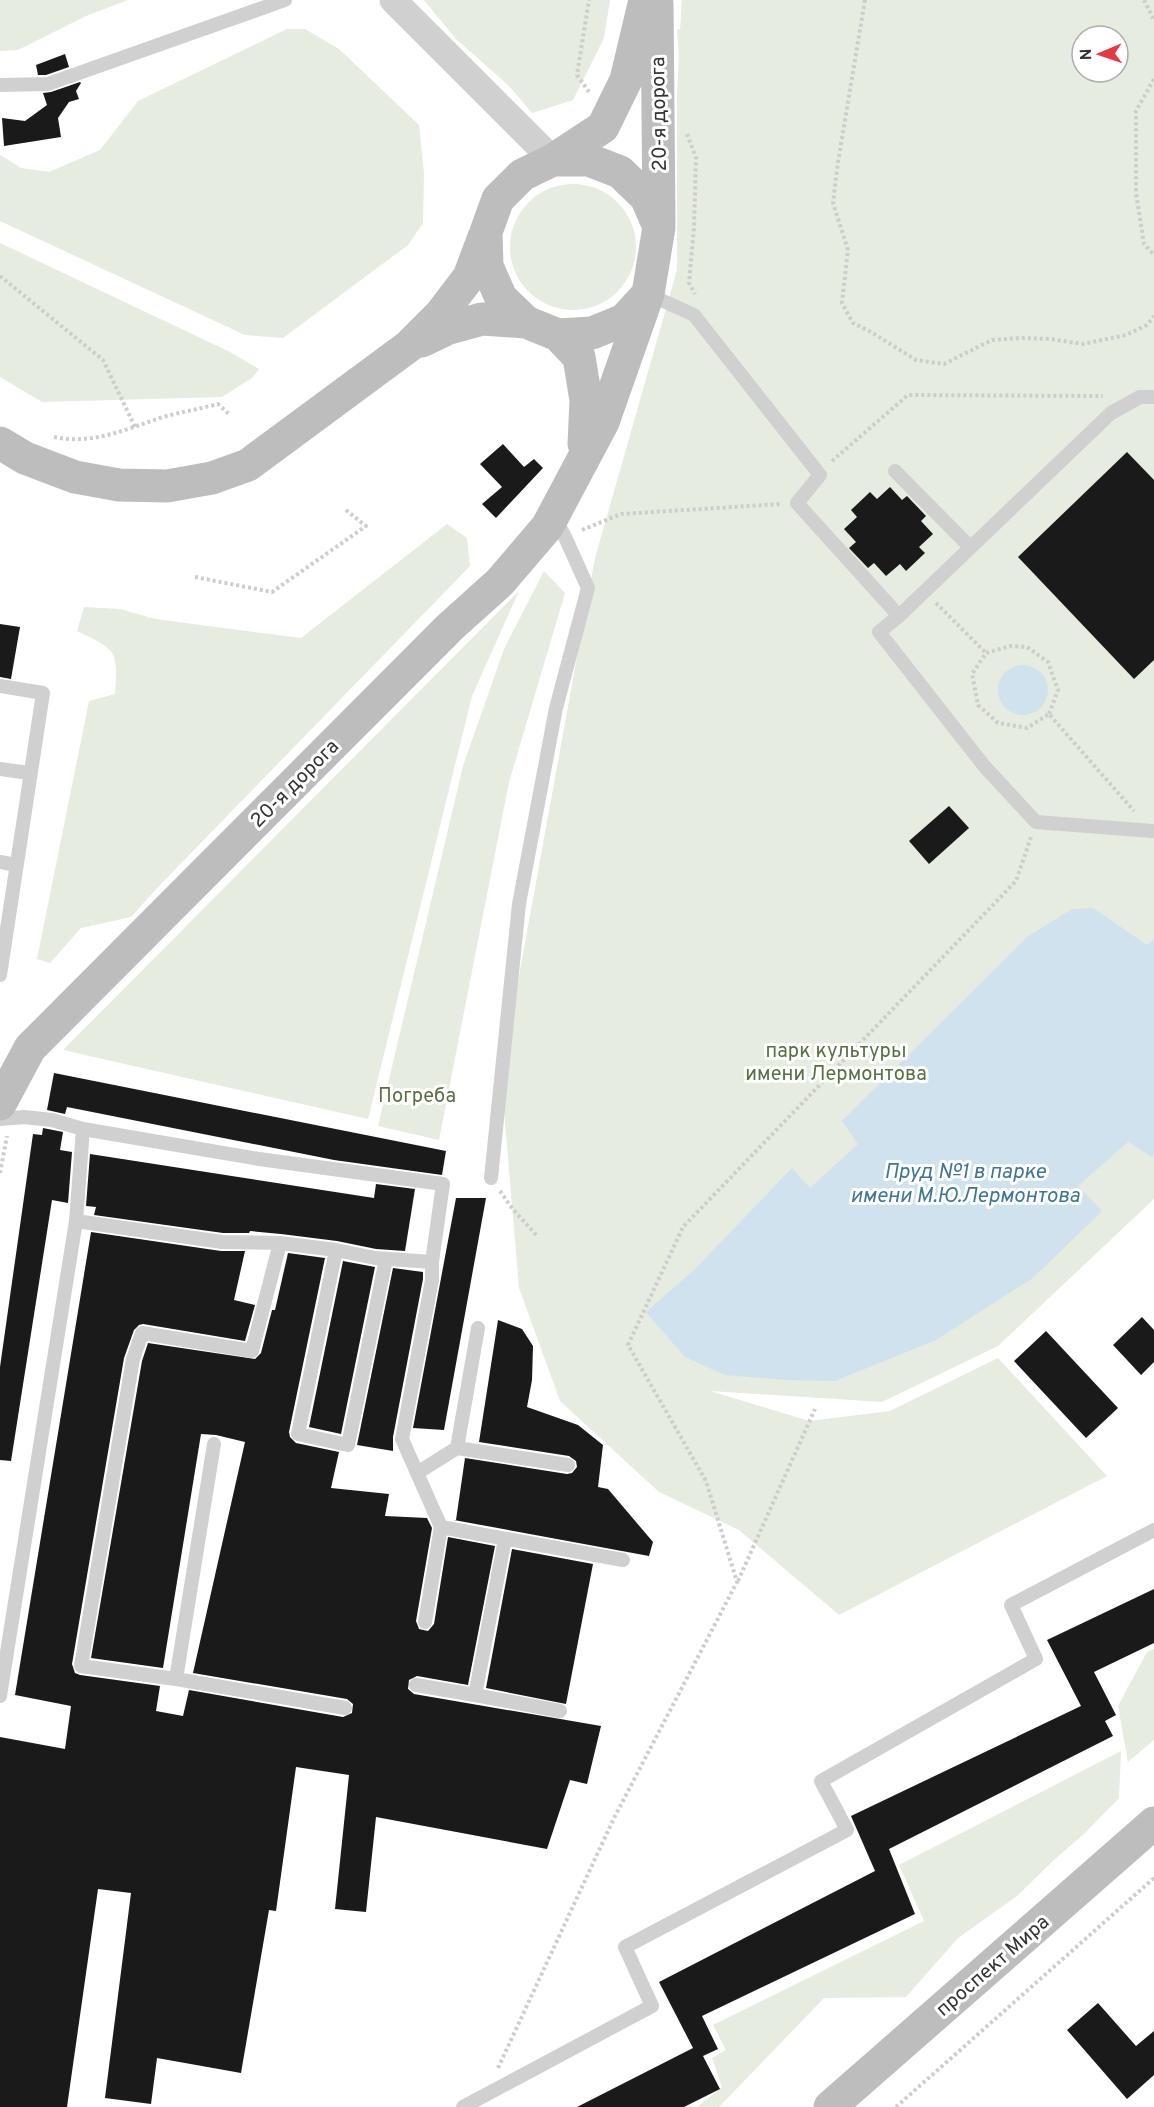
<svg xmlns="http://www.w3.org/2000/svg" width="1154" height="2107" viewBox="0 0 1154 2107" font-family="Overpass,sans-serif">
	<style>
		.green { fill: #e6ecdf; fill-rule: evenodd }
		.water { fill: #cfe2ee }
		.building { fill: #1a1a1a }
		.lines { fill: none; stroke-linecap: round; stroke-linejoin: round }
		.path { stroke: #cdcdcd; stroke-width: 4; stroke-dasharray: 3 3; stroke-linecap: butt }
		.lane { stroke: #d0d0d0; stroke-width: 14 }
		.street { stroke: #d0d0d0; stroke-width: 27 }
		.secondary { stroke: #bdbdbd; stroke-width: 33 }
		.labels { text-anchor: middle; stroke-width: 6; stroke-linejoin: round; paint-order: stroke }
		.street-label { font-size: 20px; fill: #333; stroke: #fff }
		.park-label { font-size: 20px; fill: #56703f; stroke: #fff }
		.water-label { font-size: 21px; font-style: italic; fill: #3f7597; stroke: #fff }
	</style>
	<rect width="100%" height="100%" fill="#fff"/>
	<path class="green" d="M 0,0 L 128,0 L 86,16 L 18,50 L 0,51 Z
		M 424,0 L 610,0 L 604,38 L 573,100 L 532,113 L 509,86 L 455,38 Z
		M 682,0 L 1154,0 L 1154,1199 L 998,1346 L 882,1402 L 710,1391 L 809,1421 L 890,1411 L 998,1358 L 1107,1476 L 839,1615 L 739,1530 L 659,1492 L 560,1401 L 519,1288 L 501,1075 L 595,558 L 677,270 L 677,96 L 679,56 L 677,30 L 680,29 ZM 1082,36 L 1118,36 L 1118,72 L 1082,72 Z
		M 287,29 L 305,29 L 339,49 L 419,125 L 424,173 L 423,223 L 408,245 L 283,338 L 245,335 L 0,221 L 0,155 L 21,168 L 49,172 L 100,150 L 138,101 Z
		M510 247a63 63 0 1 1 126 0a63 63 0 1 1-126 0Z
		M 0,243 L 230,352 L 259,369 L 252,378 L 222,397 L 42,402 L 0,377 Z
		M 447,524 L 467,538 L 470,566 L 159,886 L 131,917 L 81,928 L 50,963 L 37,959 L 89,701 L 115,694 C 118,650 117,650 77,631 L 84,607 L 120,609 L 155,619 L 301,638 Z
		M 544,571 L 565,593 L 509,782 L 439,1140 L 378,1126 L 463,766 L 504,649 Z
		M 519,591 L 472,696 L 368,1119 L 63,1050 Z
		M 1154,1649 L 1154,1740 L 1128,1762 L 1118,1706 L 1147,1652 Z
		M 1121,1751 L 1119,1798 L 1085,1833 L 1054,1860 L 1017,1896 L 958,1938 L 906,1997 L 824,1998 L 719,2107 L 697,2107 L 722,2087 L 712,2058 L 726,2050 L 713,2025 L 924,1921 L 899,1865 Z"/>
	<path class="water" d="M998 690a25 25 0 1 1 50 0a25 25 0 1 1-50 0Z
		M 1093,908 L 1147,945 L 1154,939 L 1154,1155 L 1152,1157 L 1128,1142 L 1078,1186 L 1102,1211 L 1033,1278 L 936,1340 L 835,1381 L 785,1380 L 725,1375 L 685,1357 L 646,1312 L 695,1269 L 792,1168 L 810,1188 L 858,1144 L 842,1121 L 1027,937 L 1072,909 Z"/>
	<path class="building" d="M 65,54 L 69,67 L 46,75 L 38,75 L 36,65 Z
		M 80,82 L 81,83 L 76,91 L 79,99 L 69,102 L 58,118 L 61,137 L 4,146 L 2,118 L 25,121 L 47,105 L 43,93 L 51,92 Z
		M 503,444 L 524,467 L 534,459 L 543,468 L 496,518 L 482,504 L 502,487 L 480,464 Z
		M 1127,452 L 1154,480 L 1154,660 L 1134,679 L 1018,557 Z
		M 890,487 L 902,500 L 907,496 L 926,516 L 921,521 L 933,534 L 919,547 L 925,553 L 906,571 L 900,564 L 886,576 L 874,563 L 868,568 L 849,548 L 856,542 L 844,529 L 857,517 L 851,510 L 870,492 L 877,499 Z
		M 0,624 L 20,627 L 11,679 L 0,677 Z
		M 949,806 L 969,828 L 929,864 L 909,841 Z
		M 54,1073 L 446,1151 L 442,1175 L 334,1160 L 67,1107 L 65,1114 L 47,1110 Z
		M 43,1128 L 63,1132 L 60,1150 L 72,1152 L 68,1203 L 52,1200 L 11,1461 L 0,1460 L 0,1367 L 33,1134 L 42,1135 Z
		M 90,1154 L 374,1198 L 376,1184 L 415,1189 L 405,1251 L 376,1249 L 337,1241 L 281,1234 L 250,1231 L 249,1233 L 223,1233 L 94,1215 L 96,1207 L 86,1206 Z
		M 456,1198 L 486,1198 L 444,1430 L 413,1428 Z
		M 91,1232 L 221,1251 L 245,1251 L 234,1300 L 255,1305 L 245,1341 L 143,1324 L 139,1325 L 134,1330 L 124,1358 L 72,1664 L 75,1673 L 80,1675 L 160,1686 L 156,1711 L 183,1716 L 189,1690 L 343,1717 L 352,1713 L 353,1704 L 347,1699 L 193,1673 L 245,1442 L 216,1435 L 201,1434 L 163,1668 L 91,1658 L 142,1361 L 148,1343 L 255,1359 L 261,1353 L 272,1310 L 275,1310 L 288,1253 L 325,1258 L 289,1432 L 290,1437 L 296,1443 L 339,1452 L 331,1488 L 389,1494 L 385,1516 L 427,1518 L 432,1528 L 416,1621 L 419,1629 L 428,1631 L 434,1624 L 448,1537 L 495,1546 L 468,1685 L 417,1676 L 409,1680 L 408,1689 L 414,1694 L 601,1726 L 587,1784 L 570,1780 L 547,1849 L 376,1817 L 366,1912 L 335,1909 L 349,1775 L 296,1767 L 276,1911 L 269,1910 L 241,2073 L 157,2058 L 151,2104 L 105,2098 L 131,1893 L 98,1889 L 67,2107 L 0,2107 L 0,1737 L 65,1749 L 71,1706 L 15,1695 Z
		M 343,1261 L 375,1267 L 341,1434 L 309,1427 Z
		M 393,1268 L 423,1272 L 423,1279 L 393,1437 L 393,1451 L 357,1445 Z
		M 1142,1317 L 1154,1330 L 1154,1362 L 1141,1375 L 1113,1345 Z
		M 498,1320 L 522,1329 L 533,1346 L 532,1380 L 527,1407 L 578,1425 L 603,1445 L 598,1487 L 608,1489 L 653,1542 L 649,1556 L 454,1520 L 456,1520 L 465,1458 L 567,1474 L 572,1473 L 577,1467 L 576,1461 L 569,1456 L 479,1442 Z
		M 1046,1331 L 1118,1408 L 1086,1438 L 1014,1361 Z
		M 512,1549 L 593,1564 L 566,1704 L 486,1688 Z
		M 1154,1589 L 1154,1643 L 1094,1672 L 1116,1715 L 1105,1721 L 1113,1736 L 889,1849 L 915,1914 L 702,2016 L 718,2049 L 703,2056 L 720,2089 L 684,2107 L 577,2107 L 693,2048 L 659,1982 L 875,1871 L 851,1816 L 1081,1706 L 1047,1640 Z
		M 1098,2003 L 1136,2046 L 1154,2031 L 1154,2075 L 1127,2099 L 1067,2030 Z"/>
	<g class="lines">
		<path class="path" d="M 865,0 L 838,162 L 833,203 L 848,250 L 842,303 L 853,323 L 871,332 L 916,360 L 944,364 L 992,340 L 1021,338 L 1050,339 L 1083,344 L 1126,335 L 1147,325 L 1154,316
			M 1144,0 L 1154,20
			M 1154,79 L 1136,111 L 1136,193 L 1144,244 L 1154,255
			M 589,92 L 577,75 L 589,0
			M 687,134 L 696,158 L 694,227 L 689,283 L 695,294
			M 0,276 L 103,360 L 135,427
			M 54,437 C 94,445 126,429 163,417 C 181,412 199,409 218,404 L 230,415
			M 832,461 L 908,395 L 1103,396
			M 582,530 L 621,514 L 781,504
			M 195,577 L 272,592 L 366,526 L 346,510
			M 936,603 L 986,653
			M 1049,714 L 1058,690 L 1048,662 L 1027,647 L 1010,646 L 986,653 L 972,674 L 978,705 L 998,723 L 1027,728 L 1049,714 L 1134,811
			M 0,1173 L 7,1136
			M 500,1191 L 512,1208 L 538,1237
			M 738,1581 L 815,1409
			M 498,2068 L 614,1818 L 737,1582 L 706,1481 L 628,1345 L 683,1227 L 1016,881 L 1031,837
			M 896,2107 L 1154,1878"/>
		<path class="lane" d="M 0,85 L 48,84 L 285,0
			M 648,294 L 694,315 L 820,475 L 797,503 L 899,616
			M 895,471 L 970,547
			M 0,686 L 43,693 L 0,975
			M 0,769 L 29,773
			M 1152,831 L 1036,822 L 985,767 L 879,632 L 899,616 L 1111,413 L 1140,397 L 1154,397
			M 0,862 L 16,865
			M 0,1119 L 24,1117 L 52,1120 L 83,1129 L 259,1159 L 443,1184 L 432,1262 L 375,1258 L 336,1250 L 280,1243 L 222,1242 L 76,1221 L 83,1129
			M 491,1178 L 519,904 L 556,708 L 588,588 L 565,537 L 554,516
			M 336,1250 L 298,1434 L 348,1445 L 386,1259
			M 432,1262 L 432,1280 L 402,1439 L 441,1527 L 623,1560
			M 214,1444 L 176,1679 L 81,1666 L 133,1359 L 142,1333 L 252,1351 L 280,1243
			M 457,1448 L 568,1465
			M 417,1473 L 457,1448 L 478,1328
			M 505,1539 L 475,1695 L 560,1711
			M 425,1622 L 441,1527
			M 176,1679 L 345,1708
			M 416,1685 L 475,1695
			M 0,1696 L 76,1221
			M 463,2107 L 652,2006 L 625,1947 L 847,1830 L 821,1781 L 1036,1659 L 1011,1605 L 1154,1530"/>
		<path class="street" d="M 393,0 L 553,160"/>
		<path class="secondary" d="M 657,4 L 659,222
			M 553,160 L 589,160 L 620,172 L 646,197 L 659,227 L 648,294 L 624,320 L 592,333 L 558,335 L 526,322 L 501,298 L 487,266 L 486,232 L 498,199 L 522,175 L 553,160 L 603,127 L 626,80 L 645,0
			M 558,335 L 579,357 L 586,400 L 584,444
			M 422,341 L 449,328 L 482,319 L 526,322
			M 0,443 L 25,458 L 75,477 L 119,485 L 167,486 L 212,478 L 248,465 L 409,346 L 440,315 L 469,277 L 484,237
			M 0,1104 L 30,1048 L 450,627 L 500,582 L 547,527 L 553,516 L 603,422 L 648,294
			M 830,2107 L 1154,1823"/>
	</g>
	<g class="labels">
		<g class="street-label">
			<text transform="translate(658 114) rotate(-91)" y="7">20-я дорога</text>
			<text transform="translate(294 783) rotate(-45)" y="7">20-я дорога</text>
			<text transform="translate(992 1965) rotate(-41)" y="7">проспект Мира</text>
		</g>
		<g class="park-label">
			<text x="836" y="1057">парк культуры<tspan x="836" dy="23">имени Лермонтова</tspan></text>
			<text x="417" y="1102">Погреба</text>
		</g>
		<g class="water-label">
			<text x="965" y="1178">Пруд №1 в парке<tspan x="965" dy="24">имени М.Ю.Лермонтова</tspan></text>
		</g>
	</g>
	<g transform="translate(1100 54) rotate(268)"><circle r="28" fill="#ffffff" stroke="#adadad" stroke-width="1.5"/>
	<path d="M0-4.5L10 22L0 15L-10 22Z" fill="#e63946"/>
	<text y="-9" font-size="16" font-weight="bold" text-anchor="middle" fill="#333333">N</text>
	</g>
</svg>
